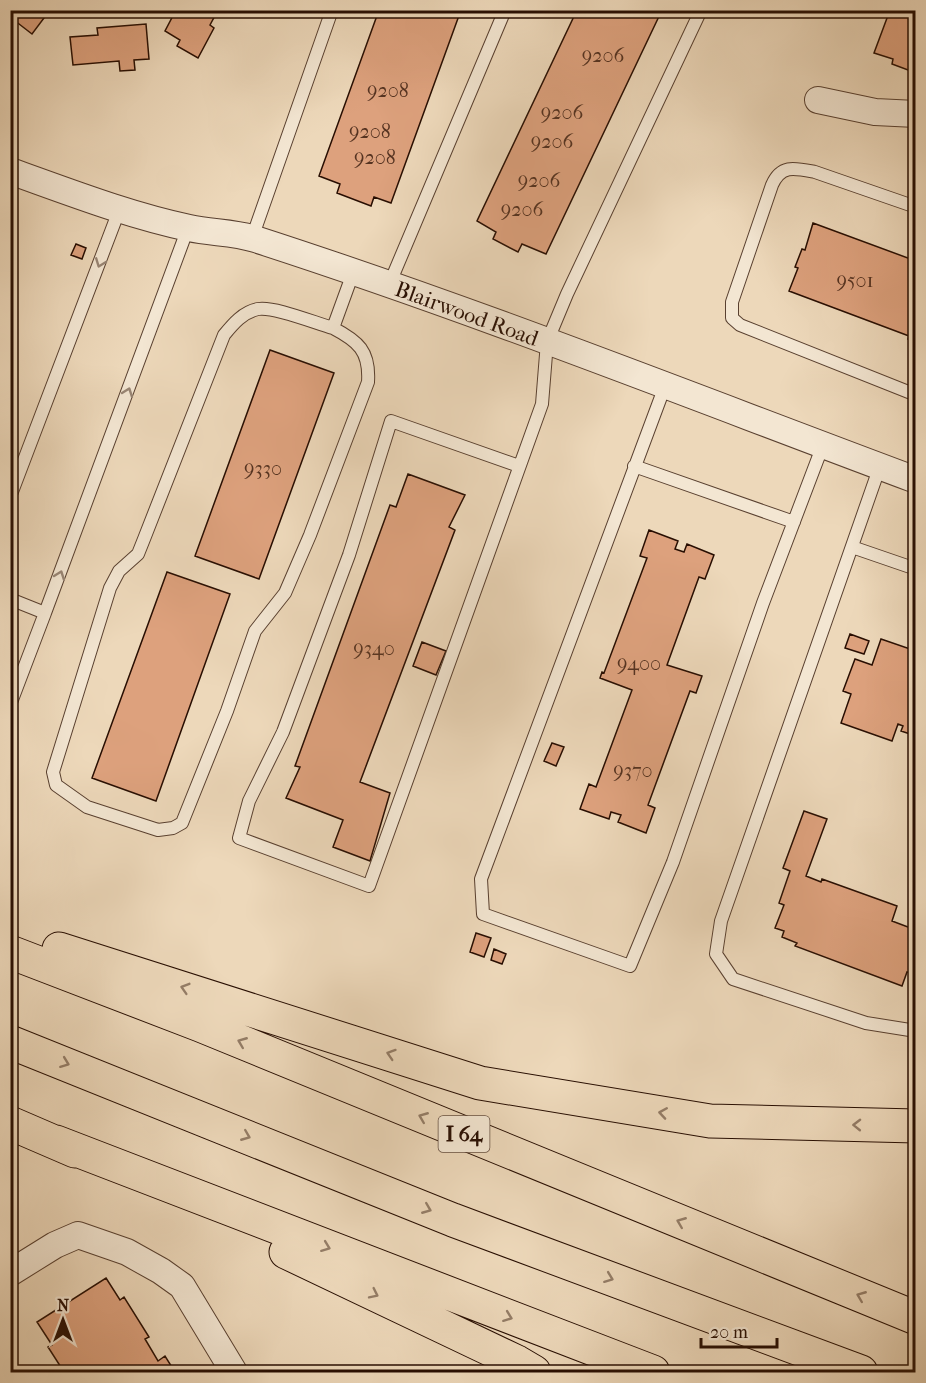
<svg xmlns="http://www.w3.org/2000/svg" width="926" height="1383" viewBox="0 0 926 1383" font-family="'IM FELL French Canon',serif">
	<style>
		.building { fill: #dda17d; stroke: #280e02; stroke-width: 1.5 }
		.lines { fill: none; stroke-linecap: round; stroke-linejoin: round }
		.service-casing { stroke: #594030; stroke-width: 14 }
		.minor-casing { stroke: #594030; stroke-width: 28 }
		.motorway-casing { stroke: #280e02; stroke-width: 35 }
		.service { stroke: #f3e6d2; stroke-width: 12 }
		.minor { stroke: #f3e6d2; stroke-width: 26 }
		.motorway { stroke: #edd8ba; stroke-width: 33 }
		.oneway { stroke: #988574 }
		.oneway2 { stroke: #947d67 }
		.labels { text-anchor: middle; stroke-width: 4.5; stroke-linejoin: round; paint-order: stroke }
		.number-label { font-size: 20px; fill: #553321 }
		.shield { fill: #f3e6d2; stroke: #654f40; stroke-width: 1.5 }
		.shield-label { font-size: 21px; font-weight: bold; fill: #280e02 }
		.street-label { font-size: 22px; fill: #280e02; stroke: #f3e6d2 }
	</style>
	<rect width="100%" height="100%" fill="#edd8ba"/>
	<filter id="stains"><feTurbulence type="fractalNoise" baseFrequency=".00333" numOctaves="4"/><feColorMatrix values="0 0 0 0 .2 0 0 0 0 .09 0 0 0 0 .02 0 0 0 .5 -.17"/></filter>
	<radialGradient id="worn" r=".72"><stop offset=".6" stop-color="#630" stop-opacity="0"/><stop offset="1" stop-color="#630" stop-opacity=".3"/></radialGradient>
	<path class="building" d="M 10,10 L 50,10 L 32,34 L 10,17 Z
		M 176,10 L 218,10 L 210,25 L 214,28 L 198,58 L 177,46 L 180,40 L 165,31 Z
		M 379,10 L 461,10 L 391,203 L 374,197 L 371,206 L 337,193 L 340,184 L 319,176 Z
		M 577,10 L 662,10 L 546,254 L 522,244 L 518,252 L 493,239 L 496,232 L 477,221 Z
		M 890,10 L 916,10 L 916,73 L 892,64 L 893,59 L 874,53 Z
		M 146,24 L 149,59 L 134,60 L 135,70 L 120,71 L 119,61 L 73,65 L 70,37 L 98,35 L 97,28 Z
		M 813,223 L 916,261 L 916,342 L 908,339 L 909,336 L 789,291 L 798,268 L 795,267 L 802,249 L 805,250 Z
		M 76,244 L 86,248 L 82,259 L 71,255 Z
		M 270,350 L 334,373 L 259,579 L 195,556 Z
		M 408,474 L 465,495 L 449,527 L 455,530 L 360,782 L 390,793 L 370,861 L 333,847 L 343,820 L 286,798 L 300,767 L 295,766 L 390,505 L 396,507 Z
		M 649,530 L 678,541 L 675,549 L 684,552 L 687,544 L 714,555 L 705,579 L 699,577 L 667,665 L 702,676 L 696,693 L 690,691 L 648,805 L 655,808 L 646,833 L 618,822 L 621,815 L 611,812 L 609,819 L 580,809 L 589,784 L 596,787 L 632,690 L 600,678 L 602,672 L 604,673 L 647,558 L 640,556 Z
		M 167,572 L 230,594 L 156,801 L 92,778 Z
		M 850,634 L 869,641 L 864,654 L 845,648 Z
		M 881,639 L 916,651 L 916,736 L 901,731 L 903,726 L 898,724 L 892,741 L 841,723 L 851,694 L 843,691 L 855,659 L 872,665 Z
		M 422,642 L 446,651 L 436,675 L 413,666 Z
		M 552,743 L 564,747 L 556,766 L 544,761 Z
		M 804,811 L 827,819 L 806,876 L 821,882 L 822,879 L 897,906 L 892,921 L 916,930 L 916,975 L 907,972 L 902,986 L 795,946 L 797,943 L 782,937 L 784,931 L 775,928 L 784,905 L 779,903 L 790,871 L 783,868 Z
		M 476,933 L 491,938 L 484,957 L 470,952 Z
		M 494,949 L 506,954 L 502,964 L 491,960 Z
		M 106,1278 L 120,1300 L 124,1297 L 149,1337 L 145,1339 L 158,1361 L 165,1356 L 175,1372 L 64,1372 L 48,1347 L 52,1345 L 37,1322 Z"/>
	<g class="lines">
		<defs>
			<path id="service" d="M 916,207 L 815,172 C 795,168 781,164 772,185 L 732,302 L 732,318 L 740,325 L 916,395
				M 252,238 L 332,10
				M 389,285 L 505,10
				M 333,328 C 358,341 370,351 368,382 L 310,535 L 285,593 L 255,631 L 227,711 L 182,823 L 173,828 L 158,830 L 87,807 L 56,785 L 53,772 L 110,588 L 119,571 L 138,554 L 144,539 L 224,335 C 233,324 243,312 258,309 C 274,306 315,323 333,328 L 353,273
				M 665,386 L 481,879 L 483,914 L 630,966 L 673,862 L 763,603 L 823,445
				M 519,466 L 391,421 L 349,555 L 283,732 L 249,801 L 239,838 L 369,886 L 542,404 L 547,342 L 567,294 L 701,10
				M 634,466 L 794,522
				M 880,466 L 721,921 L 716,954 L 733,979 L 866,1023 L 916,1031
				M 10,497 L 120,208
				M 852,547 L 916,569
				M 10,599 L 45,613 L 188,228
				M 10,705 L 45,613"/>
			<path id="minor" d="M 818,100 L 875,112 L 916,114
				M 10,171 C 69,192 128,215 189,228 C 211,233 234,232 255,239 C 478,311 696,398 916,480
				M 10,1273 L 55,1245 L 78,1235 L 127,1252 L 161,1271 L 182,1286 L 234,1372"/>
			<path id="motorway" d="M 59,949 L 480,1083 L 710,1121 L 916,1126
				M 10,952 L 200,1025 L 916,1318
				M 10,1042 L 453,1220 L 861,1372
				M 10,1123 L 75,1151
				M 56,1142 L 653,1372
				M 286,1252 L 517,1362 L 534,1372"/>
		</defs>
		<use href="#service" class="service-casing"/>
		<use href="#minor" class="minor-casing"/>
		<use href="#motorway" class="motorway-casing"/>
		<use href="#service" class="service"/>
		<use href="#minor" class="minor"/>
		<use href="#motorway" class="motorway"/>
	</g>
	<defs><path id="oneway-chevron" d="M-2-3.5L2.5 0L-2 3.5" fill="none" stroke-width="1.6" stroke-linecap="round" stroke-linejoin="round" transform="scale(1.5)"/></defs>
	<g class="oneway">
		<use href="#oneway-chevron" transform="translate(100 263) rotate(111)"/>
		<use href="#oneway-chevron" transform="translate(128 392) rotate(-70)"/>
		<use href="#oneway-chevron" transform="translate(60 575) rotate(-70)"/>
	</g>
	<g class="oneway2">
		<use href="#oneway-chevron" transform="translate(185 988) rotate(-163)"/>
		<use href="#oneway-chevron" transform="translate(242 1042) rotate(-158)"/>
		<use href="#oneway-chevron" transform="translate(391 1054) rotate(-162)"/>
		<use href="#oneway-chevron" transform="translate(65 1063) rotate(21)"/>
		<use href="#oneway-chevron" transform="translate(663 1113) rotate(-171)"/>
		<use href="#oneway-chevron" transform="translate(423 1117) rotate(-158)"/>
		<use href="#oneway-chevron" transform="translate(857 1125) rotate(-179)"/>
		<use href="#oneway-chevron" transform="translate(246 1136) rotate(22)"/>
		<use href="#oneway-chevron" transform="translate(427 1209) rotate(22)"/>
		<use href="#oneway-chevron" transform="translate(681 1222) rotate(-158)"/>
		<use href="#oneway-chevron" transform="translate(326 1247) rotate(21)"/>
		<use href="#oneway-chevron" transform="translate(609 1278) rotate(21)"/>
		<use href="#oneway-chevron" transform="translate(374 1294) rotate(26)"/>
		<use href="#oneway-chevron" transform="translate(861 1296) rotate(-158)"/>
		<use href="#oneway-chevron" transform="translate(508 1317) rotate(21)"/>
	</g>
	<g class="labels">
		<g class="number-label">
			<text x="603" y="62">9206</text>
			<text x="388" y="97">9208</text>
			<text x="562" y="119">9206</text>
			<text x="370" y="138">9208</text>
			<text x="552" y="148">9206</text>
			<text x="375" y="164">9208</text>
			<text x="539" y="187">9206</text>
			<text x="522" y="216">9206</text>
			<text x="855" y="287">9501</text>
			<text x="263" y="475">9330</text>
			<text x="374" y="655">9340</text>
			<text x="639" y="670">9400</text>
			<text x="633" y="777">9370</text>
		</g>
		<rect class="shield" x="438.5" y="1116" width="51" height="36" rx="4.5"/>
		<g class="shield-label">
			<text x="464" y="1141">I 64</text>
		</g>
		<g class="street-label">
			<text transform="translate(467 313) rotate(20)" y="8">Blairwood Road</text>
		</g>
	</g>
	<rect width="926" height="1383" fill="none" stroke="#edd8ba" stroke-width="36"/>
	<rect x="12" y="12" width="902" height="1359" fill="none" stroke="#280e02" stroke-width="3"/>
	<rect x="18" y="18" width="890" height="1347" fill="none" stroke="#280e02" stroke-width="1.5"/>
	<g transform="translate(63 1320)" stroke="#f3e6d2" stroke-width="4.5" paint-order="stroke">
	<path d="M0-4.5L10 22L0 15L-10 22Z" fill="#280e02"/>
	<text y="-9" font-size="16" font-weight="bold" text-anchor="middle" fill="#280e02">N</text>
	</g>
	<path d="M701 1338v9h76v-9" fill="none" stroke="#280e02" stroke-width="3"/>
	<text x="710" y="1338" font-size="18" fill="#280e02" stroke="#f3e6d2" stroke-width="4.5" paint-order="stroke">20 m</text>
	<rect width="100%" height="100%" filter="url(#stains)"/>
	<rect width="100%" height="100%" fill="url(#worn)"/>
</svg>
